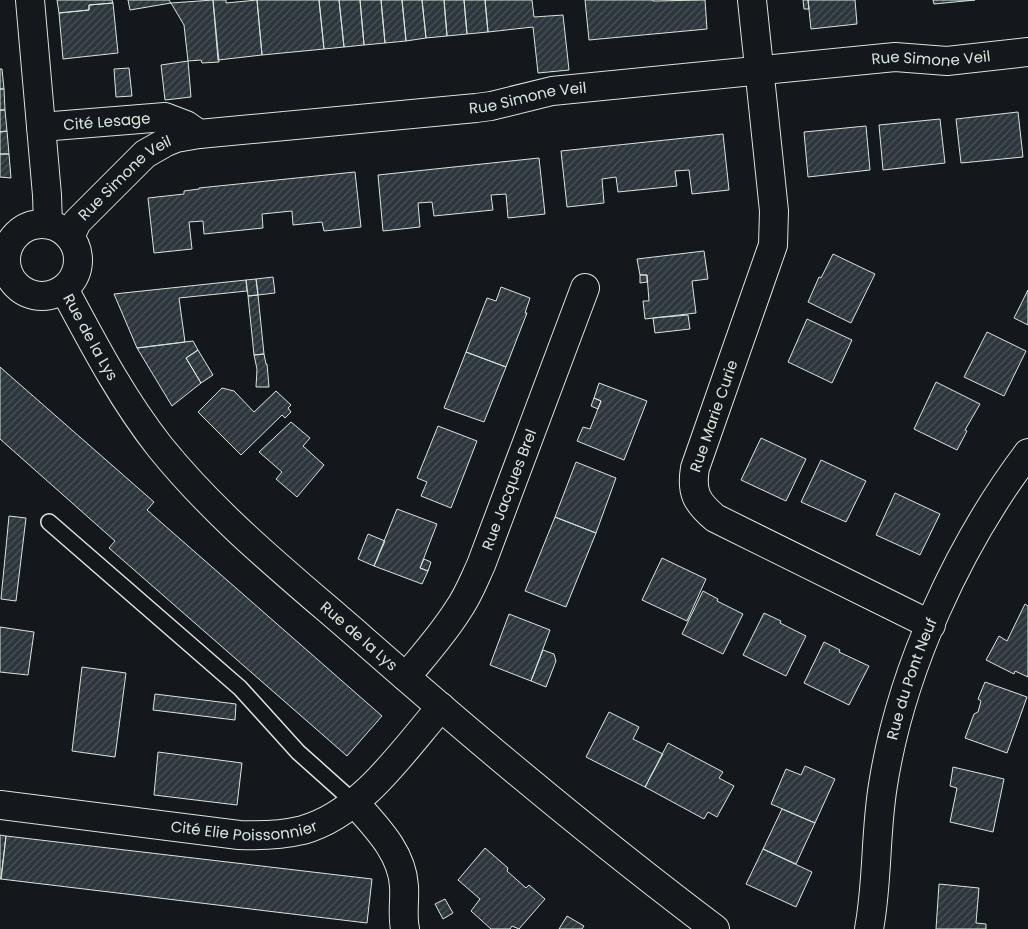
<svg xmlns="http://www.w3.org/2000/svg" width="1028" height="929" viewBox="0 0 1028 929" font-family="Poppins,sans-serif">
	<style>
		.building { fill: url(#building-hatch); stroke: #d8e6dc }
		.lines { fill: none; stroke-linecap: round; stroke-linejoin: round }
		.lane-casing { stroke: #d8e6dc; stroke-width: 18 }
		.street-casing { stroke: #d8e6dc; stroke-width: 30 }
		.lane { stroke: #14181c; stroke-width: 15 }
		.street { stroke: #14181c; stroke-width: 28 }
		.labels { text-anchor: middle; stroke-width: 4; stroke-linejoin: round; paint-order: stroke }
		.street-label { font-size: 15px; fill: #d8e6dc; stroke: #14181c }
	</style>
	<defs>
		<pattern id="building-hatch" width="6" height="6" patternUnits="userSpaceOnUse" patternTransform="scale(1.25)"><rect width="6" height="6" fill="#2c363c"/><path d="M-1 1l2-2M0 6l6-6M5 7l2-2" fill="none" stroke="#4a5358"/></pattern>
	</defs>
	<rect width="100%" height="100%" fill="#14181c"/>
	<path class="building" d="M 57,0 L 112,0 L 113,3 L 89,5 L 89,10 L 59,13 Z
		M 128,0 L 169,0 L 171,3 L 130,10 Z
		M 213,0 L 226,0 L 226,3 L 257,0 L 262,55 L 218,60 Z
		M 213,0 L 219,62 L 202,63 L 201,60 L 188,61 L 184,25 L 171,3 Z
		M 257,0 L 319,0 L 324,49 L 262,55 Z
		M 319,0 L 339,0 L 344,47 L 324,49 Z
		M 339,0 L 360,0 L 364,45 L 344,47 Z
		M 360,0 L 381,0 L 385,43 L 364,45 Z
		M 381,0 L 402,0 L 406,41 L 385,43 Z
		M 402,0 L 422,0 L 426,38 L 406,41 Z
		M 422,0 L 444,0 L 447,36 L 426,38 Z
		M 444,0 L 464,0 L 467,34 L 447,36 Z
		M 464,0 L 485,0 L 488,32 L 467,34 Z
		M 485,0 L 532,0 L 534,17 L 563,15 L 569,70 L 538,73 L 533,27 L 488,32 Z
		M 585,0 L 653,0 L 653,1 L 705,0 L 707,29 L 589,40 Z
		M 803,0 L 808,0 L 809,9 L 804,9 Z
		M 808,0 L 855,0 L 857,24 L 811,29 Z
		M 933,0 L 975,0 L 934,4 Z
		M 113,3 L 118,53 L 63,59 L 59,13 L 89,10 L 89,5 Z
		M 188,61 L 191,97 L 165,100 L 161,65 Z
		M 129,68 L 132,96 L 116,97 L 114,69 Z
		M 0,69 L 2,69 L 4,89 L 0,89 Z
		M 0,89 L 4,89 L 5,110 L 0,110 Z
		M 0,110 L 5,110 L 7,131 L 0,132 Z
		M 1018,112 L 1023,157 L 961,163 L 956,119 Z
		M 940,119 L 945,163 L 883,170 L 879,125 Z
		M 866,126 L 870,170 L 808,177 L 804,132 Z
		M 7,131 L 9,154 L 0,154 L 0,132 Z
		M 723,134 L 729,190 L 692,194 L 689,170 L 675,171 L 677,186 L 618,192 L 616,177 L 602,179 L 604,203 L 567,207 L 561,151 Z
		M 0,154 L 9,154 L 11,178 L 0,177 Z
		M 539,158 L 545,214 L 508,218 L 506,194 L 491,195 L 493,210 L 434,216 L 432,202 L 418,203 L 420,227 L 383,231 L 378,175 Z
		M 355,172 L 361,227 L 324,231 L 322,222 L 293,225 L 292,211 L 262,214 L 263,228 L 204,234 L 203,221 L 189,222 L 192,249 L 154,253 L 148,198 L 184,194 L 184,191 L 199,189 L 199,188 Z
		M 704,251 L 708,279 L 692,281 L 696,313 L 645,319 L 643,301 L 649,301 L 647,275 L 640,275 L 637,259 Z
		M 833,254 L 875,274 L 851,323 L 808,302 L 819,277 L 821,278 Z
		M 640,275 L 647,275 L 647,282 L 640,283 Z
		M 273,277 L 275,293 L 258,295 L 256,279 Z
		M 256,279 L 258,295 L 248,296 L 246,280 Z
		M 246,280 L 247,291 L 179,298 L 185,342 L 137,348 L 114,294 Z
		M 501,287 L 530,298 L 525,313 L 527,313 L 506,367 L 466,352 L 487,298 L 496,301 Z
		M 1028,290 L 1028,325 L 1014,318 Z
		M 258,295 L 264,354 L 254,355 L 248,296 Z
		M 688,315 L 690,329 L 655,333 L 653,318 Z
		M 807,319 L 852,340 L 832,383 L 788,362 Z
		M 987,332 L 1026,351 L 1004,396 L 964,377 Z
		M 193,341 L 198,350 L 186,358 L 201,383 L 172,406 L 137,348 Z
		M 198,350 L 213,375 L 201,383 L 186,358 Z
		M 466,352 L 506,367 L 484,422 L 444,408 Z
		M 264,354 L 266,364 L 267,364 L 269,387 L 256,387 L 257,369 L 254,355 Z
		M 0,367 L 154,502 L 147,510 L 382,716 L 347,756 L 109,548 L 115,541 L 0,439 Z
		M 936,382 L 980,404 L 965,430 L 967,431 L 957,450 L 914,429 Z
		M 599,383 L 647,401 L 624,460 L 577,441 L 583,427 L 590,429 L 601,401 L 594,398 Z
		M 222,388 L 234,391 L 254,412 L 276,391 L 291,405 L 288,408 L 291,412 L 285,418 L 282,415 L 241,455 L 198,412 Z
		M 594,398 L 601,401 L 598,409 L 591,406 Z
		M 291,422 L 310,438 L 303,446 L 324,465 L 297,497 L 276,479 L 282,472 L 259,452 Z
		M 438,426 L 477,441 L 451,508 L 421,496 L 427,482 L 417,478 Z
		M 761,438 L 806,459 L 786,501 L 741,480 Z
		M 821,460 L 866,481 L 846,522 L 801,502 Z
		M 576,462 L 616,478 L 596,533 L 555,517 Z
		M 895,493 L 940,514 L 920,555 L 876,535 Z
		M 397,509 L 437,524 L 420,568 L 428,571 L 422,584 L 374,566 Z
		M 9,516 L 26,518 L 16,601 L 1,599 Z
		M 555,517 L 596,533 L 566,607 L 525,591 Z
		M 368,534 L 385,541 L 374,566 L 358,559 Z
		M 662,558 L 706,579 L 687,621 L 642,600 Z
		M 424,559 L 431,562 L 428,571 L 420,568 Z
		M 703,591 L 718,599 L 717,601 L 743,614 L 723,654 L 682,634 Z
		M 1025,604 L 1028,606 L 1028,677 L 1015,671 L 1014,674 L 986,660 L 999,636 L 1007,641 Z
		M 764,613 L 781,621 L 780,623 L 806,636 L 786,676 L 743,655 Z
		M 509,614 L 550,630 L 531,681 L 490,665 Z
		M 0,627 L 34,632 L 28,675 L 0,672 Z
		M 824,642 L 840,650 L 839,652 L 869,666 L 849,705 L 804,683 Z
		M 543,650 L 554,654 L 556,661 L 546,687 L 531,681 Z
		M 82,667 L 126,673 L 115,757 L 72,751 Z
		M 985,682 L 1027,697 L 1007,753 L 965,738 L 974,714 L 978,712 L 981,701 L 978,699 Z
		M 155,694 L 236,704 L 235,720 L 153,710 Z
		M 609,712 L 639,727 L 633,739 L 663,754 L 645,787 L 586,757 Z
		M 668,743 L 723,772 L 719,778 L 734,786 L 717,817 L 708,812 L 704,819 L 645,787 Z
		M 158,752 L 242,763 L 237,805 L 154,795 Z
		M 805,766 L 835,779 L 815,823 L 771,804 L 786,769 L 801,775 Z
		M 953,767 L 1004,779 L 993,832 L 950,822 L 957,788 L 950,786 Z
		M 782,809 L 815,823 L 796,864 L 763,849 Z
		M 0,835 L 6,836 L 1,879 L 0,879 Z
		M 6,836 L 372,879 L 367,923 L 1,879 Z
		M 485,848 L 508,868 L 507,871 L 526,888 L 529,885 L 545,899 L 519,929 L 512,926 L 510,929 L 491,929 L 471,911 L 480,899 L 458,880 Z
		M 763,849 L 812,872 L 796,907 L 746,884 Z
		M 939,884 L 979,888 L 976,923 L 986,924 L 986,929 L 936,929 Z
		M 445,899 L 453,913 L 443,919 L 435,904 Z
		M 567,916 L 584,926 L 582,929 L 559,929 Z"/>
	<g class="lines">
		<defs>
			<path id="lane" d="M 49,522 L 240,688 L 298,752 L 355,803"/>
			<g id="street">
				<path d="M 30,0 L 47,195 L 48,224"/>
				<path d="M 752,0 L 774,211 L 773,245 L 695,468 C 691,492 696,502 715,518 L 931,625"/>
				<path id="s1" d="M 41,127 L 165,117 L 186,125 L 199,134"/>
				<circle cx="42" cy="260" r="36"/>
				<path id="s2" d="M 70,237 L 77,222 L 145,154 L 166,142 L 176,138 L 199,134 L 476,108 L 491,106 L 552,91 L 895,57 L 947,61 L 1028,52"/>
				<path id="s3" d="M 64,289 C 93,343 122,399 160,447 C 218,519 291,577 361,638 C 476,739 593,837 715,929"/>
				<path id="s4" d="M 406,677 C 424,655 443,634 458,610 C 468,596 474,580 481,565 L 585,288"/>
				<path d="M 355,803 C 376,827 402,852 404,886 C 405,900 402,915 405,929"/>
				<path id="s5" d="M 0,805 L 239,835 C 261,836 282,835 303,830 C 361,814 403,751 441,707"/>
				<path id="s6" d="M 869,929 C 878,881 875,833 883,785 C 901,670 958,546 1028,453"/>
			</g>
		</defs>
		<use href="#lane" class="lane-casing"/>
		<use href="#street" class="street-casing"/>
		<use href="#lane" class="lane"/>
		<use href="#street" class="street"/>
	</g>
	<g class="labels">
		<g class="street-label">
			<text dy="5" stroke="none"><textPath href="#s2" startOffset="908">Rue Simone Veil</textPath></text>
			<text dy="5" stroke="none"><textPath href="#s2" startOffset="502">Rue Simone Veil</textPath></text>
			<text dy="5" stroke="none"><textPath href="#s1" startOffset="66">Cité Lesage</textPath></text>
			<text dy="5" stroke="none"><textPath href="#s2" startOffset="82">Rue Simone Veil</textPath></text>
			<text dy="5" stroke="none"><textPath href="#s3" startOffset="55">Rue de la Lys</textPath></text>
			<text transform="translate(714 416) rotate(-71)" y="5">Rue Marie Curie</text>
			<text dy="5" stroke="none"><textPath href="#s4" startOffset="216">Rue Jacques Brel</textPath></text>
			<text dy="5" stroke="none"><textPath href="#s3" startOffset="460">Rue de la Lys</textPath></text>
			<text dy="5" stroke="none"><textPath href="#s6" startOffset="255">Rue du Pont Neuf</textPath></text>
			<text dy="5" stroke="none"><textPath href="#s5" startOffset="246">Cité Elie Poissonnier</textPath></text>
		</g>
	</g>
</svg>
